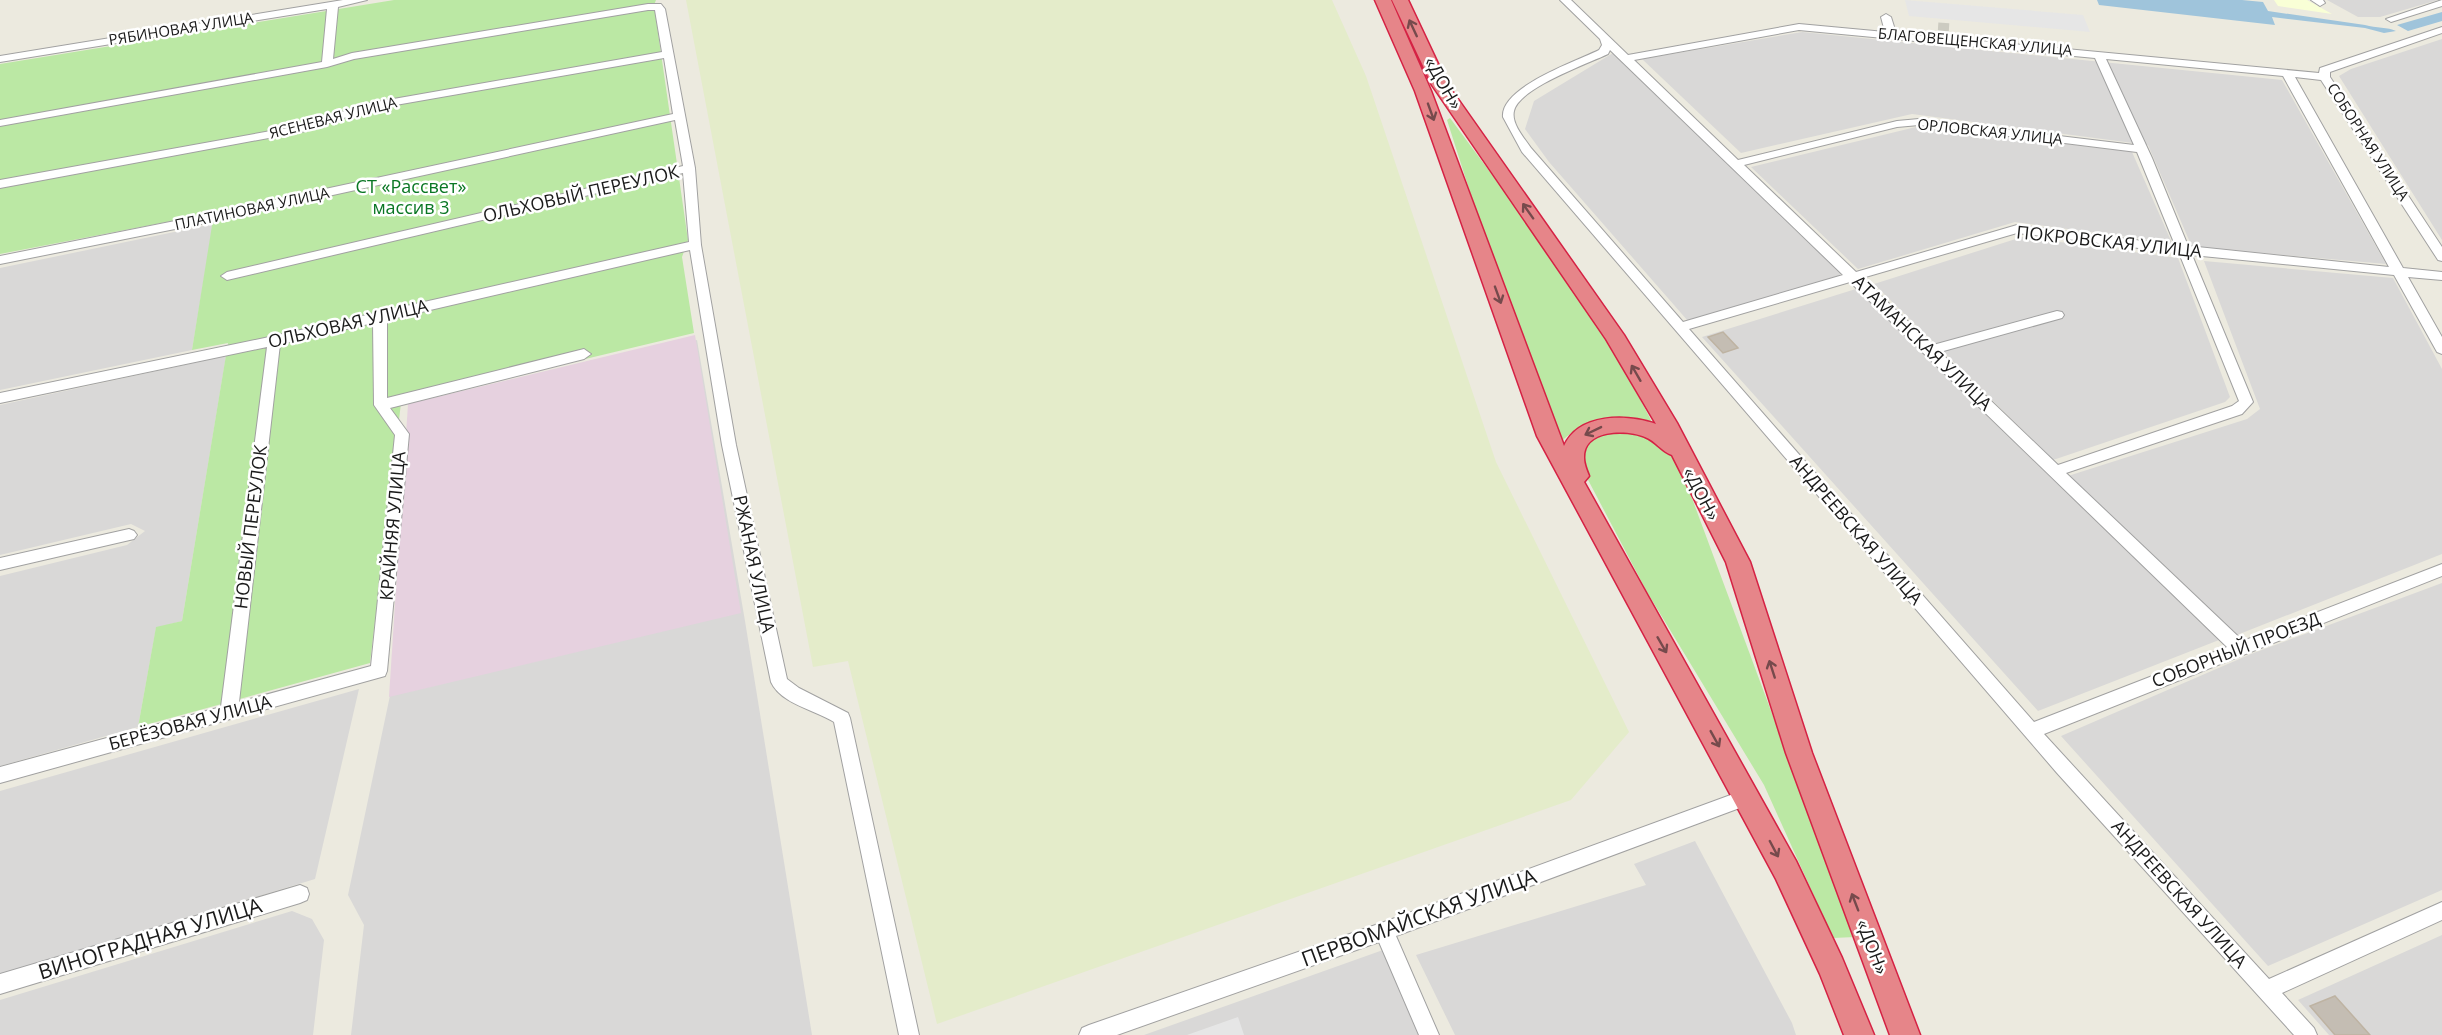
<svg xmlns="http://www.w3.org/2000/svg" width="2442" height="1035" viewBox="0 0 2442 1035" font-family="'Open Sans',sans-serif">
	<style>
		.residential { fill: #d9d8d7 }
		.industrial { fill: #e6d1df }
		.education { fill: #f9ffd6 }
		.farmland { fill: #e4ecca }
		.grass { fill: #bbe8a4 }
		.parking { fill: #e6e6e6 }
		.water { fill: #9fc4db }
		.building { fill: #c4bdb3; stroke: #beb3a2; stroke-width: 1.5 }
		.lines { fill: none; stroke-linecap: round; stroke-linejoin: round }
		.minor-tunnel { stroke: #cccbc1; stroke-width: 11; stroke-dasharray: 11 6; stroke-linecap: butt }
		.minor-casing { stroke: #a1a1a1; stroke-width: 2 }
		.highway-casing { stroke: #d52244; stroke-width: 3 }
		.minor { fill: #fff; fill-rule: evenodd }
		.highway { fill: #e68589; fill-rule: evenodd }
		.oneway { stroke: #764a4c }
		.labels { text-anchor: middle; stroke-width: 5; stroke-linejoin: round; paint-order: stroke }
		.far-street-label { font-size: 15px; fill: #1a1a1a; stroke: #fff }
		.street-label { font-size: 18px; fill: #1a1a1a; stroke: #fff }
		.park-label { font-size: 18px; fill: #0a7724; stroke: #fff }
		.near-street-label { font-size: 21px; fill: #1a1a1a; stroke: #fff }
	</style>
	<rect width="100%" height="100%" fill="#eceadf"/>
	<path class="residential" d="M 2327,0 L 2438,0 L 2380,17 L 2358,17 Z
		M 1802,32 L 2282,80 L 2386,264 L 2192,247 L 2148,145 L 1912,114 L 1741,153 L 1642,59 Z
		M 2442,39 L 2442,240 L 2339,76 L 2351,69 Z
		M 1613,53 L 1844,274 L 1688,321 L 1549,162 L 1525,129 L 1534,101 Z
		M 1920,126 L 2132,152 L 2172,243 L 2015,222 L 1858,269 L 1751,167 Z
		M 213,224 L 192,350 L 0,390 L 0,268 Z
		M 2022,237 L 2178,258 L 2230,397 L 2225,402 L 2053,460 L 1874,284 Z
		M 2204,261 L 2393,278 L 2442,369 L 2442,554 L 2237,635 L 2068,476 L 2247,419 L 2260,409 Z
		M 1859,288 L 2219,640 L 2038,711 L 1702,337 Z
		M 697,340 L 745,621 L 812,1035 L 351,1035 L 364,925 L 348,895 L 396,667 L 425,404 Z
		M 226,356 L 182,621 L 156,628 L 138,727 L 0,766 L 0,576 L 127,545 L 145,531 L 131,524 L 0,555 L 0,405 Z
		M 2442,583 L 2442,890 L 2268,966 L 2061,736 L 2251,654 Z
		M 359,689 L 315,879 L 0,974 L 0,791 Z
		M 1695,841 L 1792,1023 L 1796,1035 L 1455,1035 L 1416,955 L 1646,885 L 1634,864 Z
		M 292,911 L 312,919 L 324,940 L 313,1035 L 0,1035 L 0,1000 Z
		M 2442,935 L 2442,1035 L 2329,1035 L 2298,1000 Z
		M 1383,950 L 1419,1035 L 1144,1035 Z"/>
	<path class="industrial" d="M 695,335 L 741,613 L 389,697 L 408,404 Z"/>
	<path class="education" d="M 2274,0 L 2307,0 L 2332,14 L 2278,6 Z"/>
	<path class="farmland" d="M 686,0 L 1332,0 L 1366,76 L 1496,462 L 1629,732 L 1571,800 L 937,1024 L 848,661 L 813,667 Z"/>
	<path class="grass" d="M 394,0 L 656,0 L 654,5 L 688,240 L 682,257 L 694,333 L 401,403 L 370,663 L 138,727 L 156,627 L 182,621 L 228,343 L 192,350 L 214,213 L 0,254 L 0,64 Z
		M 1450,118 C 1524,218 1600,317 1655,428 C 1614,417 1594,410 1561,442 L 1517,339 L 1447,120 Z
		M 1620,429 C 1649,436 1661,444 1680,466 L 1855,937 L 1833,938 L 1764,785 L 1647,592 L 1586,476 L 1580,461 L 1583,446 L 1600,435 Z"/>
	<path class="parking" d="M 1905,0 L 2083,15 L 2090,32 L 1909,16 Z
		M 1238,1017 L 1244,1035 L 1187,1035 Z"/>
	<path class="water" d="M 2097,0 L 2242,0 L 2263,2 L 2268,11 L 2365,25 C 2376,28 2388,27 2396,31 L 2384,33 L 2365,28 L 2272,17 L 2275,25 L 2099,5 Z
		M 2442,12 L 2442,21 L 2408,31 L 2397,25 Z"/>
	<path class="building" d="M 1723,332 L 1738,348 L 1723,353 L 1708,337 Z
		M 2335,996 L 2370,1035 L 2335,1035 L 2310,1006 Z"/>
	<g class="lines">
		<path class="minor-tunnel" d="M 1938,28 L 1954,29"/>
		<defs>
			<path id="minor" d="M 343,0 L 367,0 L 338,7 L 333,59 L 352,53 L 648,4 L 661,4 L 665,9 L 695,168 L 701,245 L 736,445 L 787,679 L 799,688 L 848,713 L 850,718 L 919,1035 L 899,1035 L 834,722 C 815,710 781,704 771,682 L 722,445 L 690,250 L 387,320 L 387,398 L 584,349 L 591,354 L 584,359 L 390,408 L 409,434 L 387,671 L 385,676 L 0,783 L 0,767 L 221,707 L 267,347 L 0,403 L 0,393 L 274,336 L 689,242 L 683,173 L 227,280 L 221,276 L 227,272 L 683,166 L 675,120 L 200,224 L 0,264 L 0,256 L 200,216 L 673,114 L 664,58 L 367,110 L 306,131 L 0,188 L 0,180 L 304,125 L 365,104 L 662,52 L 655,10 L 648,10 L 354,59 L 327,67 L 0,126 L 0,120 L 322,62 L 327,9 L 0,62 L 0,56 ZM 373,323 L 374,405 L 395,435 L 371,666 L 239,702 L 280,344 Z
				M 1560,0 L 1571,0 L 1628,55 L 1799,24 L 1885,32 L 1881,17 L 1886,14 L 1891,17 L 1896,33 L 2319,73 L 2320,68 L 2442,27 L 2442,33 L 2330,72 L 2330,77 L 2442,247 L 2442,261 L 2438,260 L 2321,80 L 2295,77 L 2403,268 L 2442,272 L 2442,280 L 2408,277 L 2442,337 L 2442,354 L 2437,352 L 2394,275 L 2192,255 L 2253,402 L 2242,414 L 2066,473 L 2243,641 L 2442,564 L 2442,576 L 2044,734 L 2269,979 L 2442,902 L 2442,920 L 2282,993 L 2314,1028 L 2317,1035 L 2294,1035 L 2057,773 L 1522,152 L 1503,117 C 1500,87 1577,61 1599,50 L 1602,45 L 1600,39 ZM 1799,30 L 2095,58 L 2134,145 L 1919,119 L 1897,121 L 1738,160 L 1634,60 ZM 1610,50 L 1843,275 L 1683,322 L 1531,148 C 1524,138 1511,123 1514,111 C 1519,88 1587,64 1608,54 ZM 2106,59 L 2283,76 L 2389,267 L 2188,246 L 2152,158 ZM 1919,125 L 2137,152 L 2175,245 L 2017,225 L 1856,272 L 1744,165 L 1897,127 ZM 2017,233 L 2179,253 L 2239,401 L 2232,406 L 2058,465 L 1940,352 L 2062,318 L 2064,315 L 2062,312 L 2057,311 L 1933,345 L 1862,278 ZM 1850,282 L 2227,647 L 2034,722 L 1689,329 Z
				M 2311,0 L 2323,0 L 2325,3 L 2320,6 Z
				M 2442,0 L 2442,6 L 2391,22 L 2386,19 Z
				M 129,529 L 134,531 L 137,535 L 134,539 L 0,570 L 0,558 Z
				M 1747,789 L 1753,791 L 1756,797 L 1753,803 L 1396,936 L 1439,1035 L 1419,1035 L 1379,942 L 1117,1035 L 1079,1035 L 1082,1028 L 1089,1025 L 1384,922 Z
				M 300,885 L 307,888 L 309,894 L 307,900 L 300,903 L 0,994 L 0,974 Z"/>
			<path id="highway" d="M 1375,0 L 1391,0 L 1431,91 L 1564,446 C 1579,413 1626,414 1656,424 L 1606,339 L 1432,85 L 1392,0 L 1408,0 L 1448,85 L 1624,335 L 1677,423 L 1750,562 L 1812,753 L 1920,1035 L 1890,1035 L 1786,753 L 1726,562 L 1672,455 C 1662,452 1656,441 1645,437 C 1627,429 1583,429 1584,458 C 1584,464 1587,471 1589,476 L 1584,482 L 1796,861 L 1842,958 L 1874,1035 L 1844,1035 L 1820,974 L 1776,879 L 1537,436 L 1415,91 Z"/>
		</defs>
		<use href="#minor" class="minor-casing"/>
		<use href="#highway" class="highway-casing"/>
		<use href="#minor" class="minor"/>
		<use href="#highway" class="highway"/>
	</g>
	<defs><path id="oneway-shaft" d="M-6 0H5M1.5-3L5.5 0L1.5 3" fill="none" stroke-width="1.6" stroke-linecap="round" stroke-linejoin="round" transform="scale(1.5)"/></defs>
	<g class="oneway">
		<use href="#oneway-shaft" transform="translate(1413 28) rotate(-115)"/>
		<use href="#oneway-shaft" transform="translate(1431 112) rotate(70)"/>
		<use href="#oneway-shaft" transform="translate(1528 211) rotate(-125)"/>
		<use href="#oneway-shaft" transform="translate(1498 295) rotate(70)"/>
		<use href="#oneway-shaft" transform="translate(1636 373) rotate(-120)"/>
		<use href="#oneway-shaft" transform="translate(1593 431) rotate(154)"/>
		<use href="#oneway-shaft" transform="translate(1662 645) rotate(60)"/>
		<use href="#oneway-shaft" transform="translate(1772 669) rotate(-108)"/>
		<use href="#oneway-shaft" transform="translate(1715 739) rotate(61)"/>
		<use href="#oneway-shaft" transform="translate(1774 849) rotate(62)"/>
		<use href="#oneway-shaft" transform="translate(1855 902) rotate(-111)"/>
	</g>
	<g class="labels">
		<g class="far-street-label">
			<text transform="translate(181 29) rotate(-9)" y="5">РЯБИНОВАЯ УЛИЦА</text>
			<text transform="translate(1975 42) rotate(5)" y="5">БЛАГОВЕЩЕНСКАЯ УЛИЦА</text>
			<text transform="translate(333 118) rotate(-14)" y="5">ЯСЕНЕВАЯ УЛИЦА</text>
			<text transform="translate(1990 132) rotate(6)" y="5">ОРЛОВСКАЯ УЛИЦА</text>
			<text transform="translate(2368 142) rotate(57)" y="5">СОБОРНАЯ УЛИЦА</text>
			<text transform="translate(252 209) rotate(-12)" y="5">ПЛАТИНОВАЯ УЛИЦА</text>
		</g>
		<g class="street-label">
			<text transform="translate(1443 83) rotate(60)" y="6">«ДОН»</text>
			<text transform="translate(581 194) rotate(-13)" y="6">ОЛЬХОВЫЙ ПЕРЕУЛОК</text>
			<text transform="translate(2109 242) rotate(6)" y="6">ПОКРОВСКАЯ УЛИЦА</text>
			<text transform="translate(348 324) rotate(-13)" y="6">ОЛЬХОВАЯ УЛИЦА</text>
			<text transform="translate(1922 343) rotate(44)" y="6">АТАМАНСКАЯ УЛИЦА</text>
			<text transform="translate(1701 494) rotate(62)" y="6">«ДОН»</text>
			<text transform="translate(393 526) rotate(-85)" y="6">КРАЙНЯЯ УЛИЦА</text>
			<text transform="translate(251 527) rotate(-83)" y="6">НОВЫЙ ПЕРЕУЛОК</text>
			<text transform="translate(1856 530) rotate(49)" y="6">АНДРЕЕВСКАЯ УЛИЦА</text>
			<text transform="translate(754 564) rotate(78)" y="6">РЖАНАЯ УЛИЦА</text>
			<text transform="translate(2236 650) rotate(-21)" y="6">СОБОРНЫЙ ПРОЕЗД</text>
			<text transform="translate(190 723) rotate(-15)" y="6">БЕРЁЗОВАЯ УЛИЦА</text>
			<text transform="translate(2179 894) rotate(48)" y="6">АНДРЕЕВСКАЯ УЛИЦА</text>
			<text transform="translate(1872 947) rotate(69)" y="6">«ДОН»</text>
		</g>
		<g class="park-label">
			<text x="411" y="193">СТ «Рассвет»<tspan x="411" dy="21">массив 3</tspan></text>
		</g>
		<g class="near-street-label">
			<text transform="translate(1419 918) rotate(-20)" y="7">ПЕРВОМАЙСКАЯ УЛИЦА</text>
			<text transform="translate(150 939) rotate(-17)" y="7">ВИНОГРАДНАЯ УЛИЦА</text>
		</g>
	</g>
</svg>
